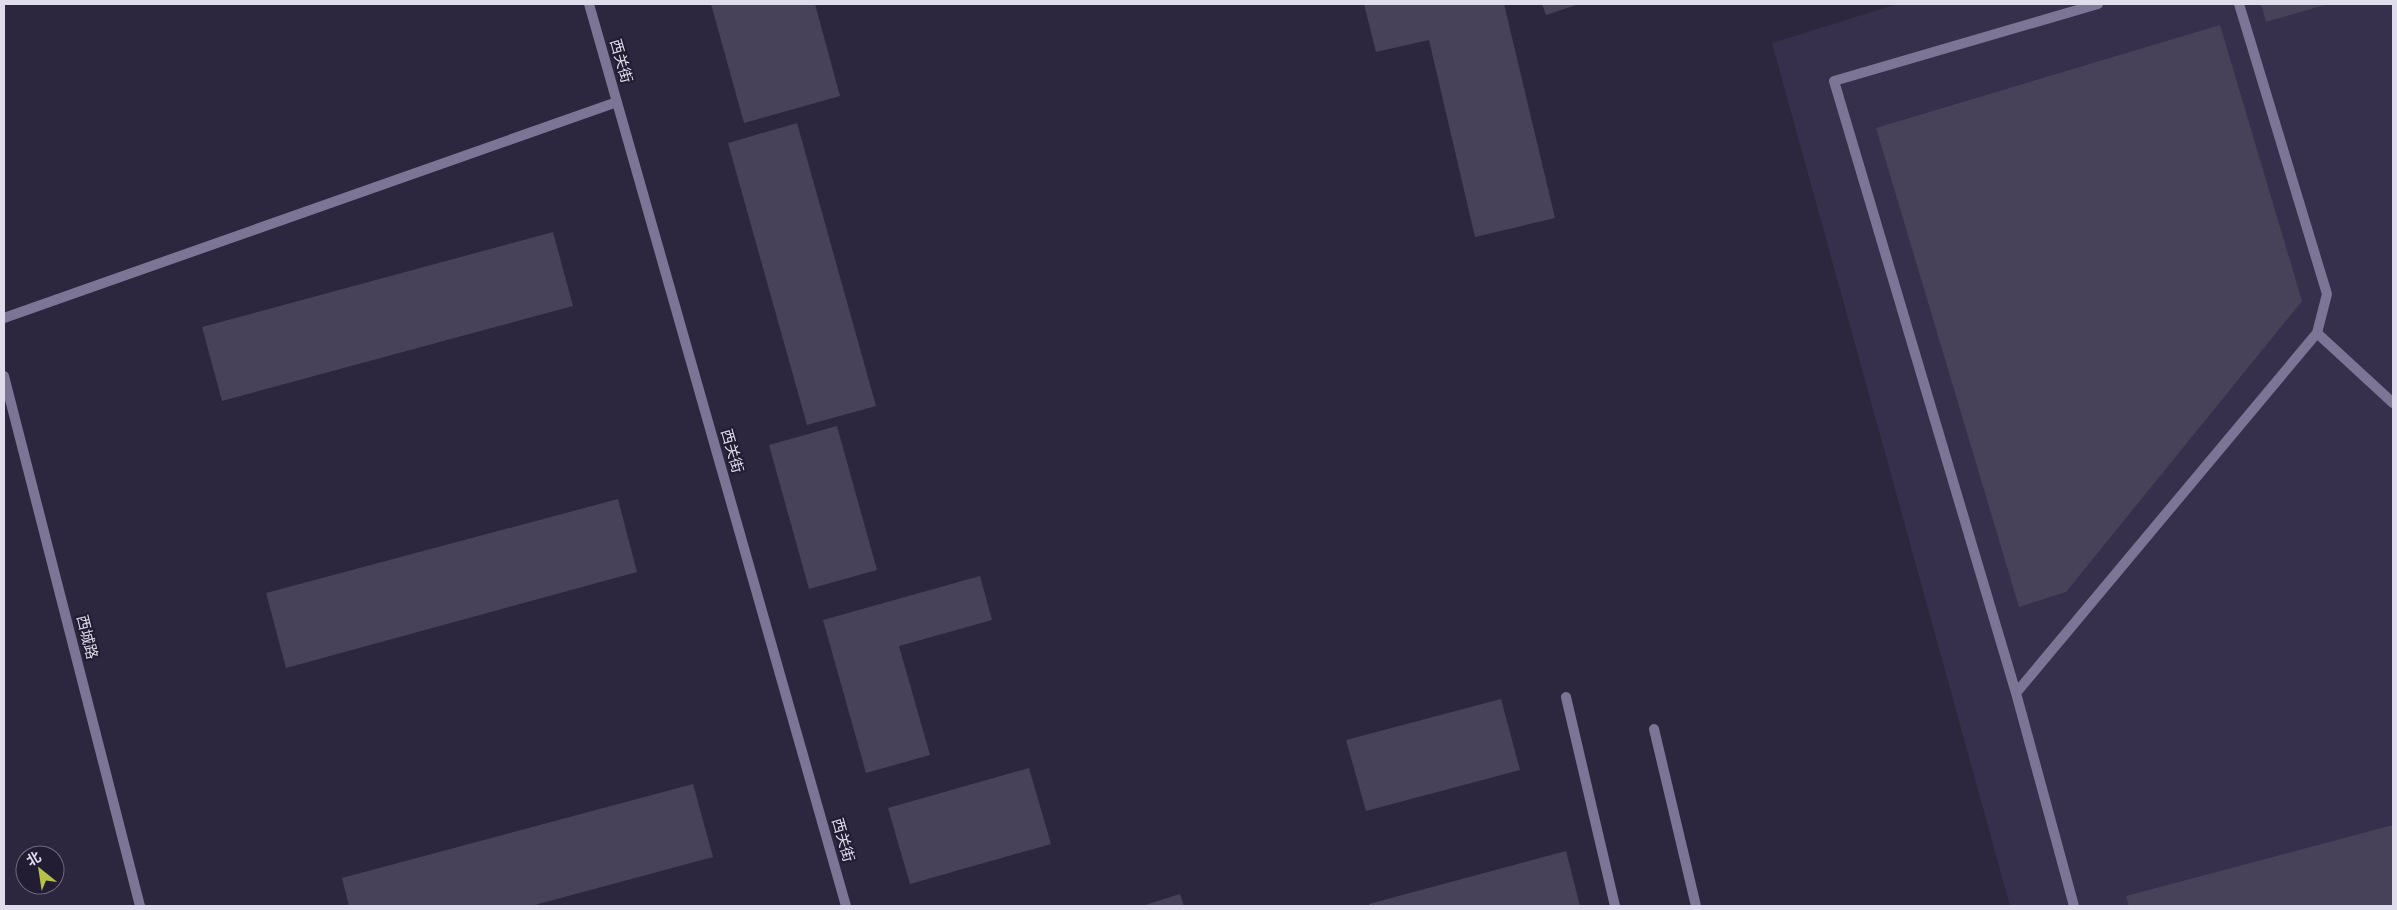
<svg xmlns="http://www.w3.org/2000/svg" width="2397" height="910" viewBox="0 0 2397 910" font-family="'Fira Sans Condensed','Noto Sans SC',sans-serif">
	<style>
		.built { fill: #36304c }
		.building { fill: #47415a }
		.lines { fill: none; stroke-linecap: round; stroke-linejoin: round }
		.service { stroke: #7c7595; stroke-width: 10 }
		.minor { stroke: #7c7595; stroke-width: 10 }
		.tertiary { stroke: #7c7595; stroke-width: 10 }
		.labels { text-anchor: middle; stroke-width: 4.5; stroke-linejoin: round; paint-order: stroke }
		.street-label { font-size: 15px; fill: #dfdceb; stroke: #231d34 }
	</style>
	<rect width="100%" height="100%" fill="#2c273e"/>
	<path class="built" d="M 1897,4 L 2393,4 L 2393,906 L 2010,906 L 1772,43 Z"/>
	<path class="building" d="M 711,4 L 815,4 L 840,96 L 744,123 Z
		M 1364,4 L 1504,4 L 1555,218 L 1475,237 L 1429,40 L 1376,52 Z
		M 1542,4 L 1579,4 L 1546,15 Z
		M 2261,4 L 2328,4 L 2266,22 Z
		M 2220,25 L 2302,301 L 2066,592 L 2019,607 L 1876,128 Z
		M 797,123 L 876,406 L 807,425 L 728,143 Z
		M 553,232 L 573,306 L 222,401 L 202,327 Z
		M 837,426 L 877,570 L 809,589 L 769,445 Z
		M 618,499 L 637,572 L 286,668 L 266,593 Z
		M 980,576 L 992,620 L 899,646 L 930,755 L 866,773 L 823,620 Z
		M 1501,699 L 1520,770 L 1366,811 L 1346,740 Z
		M 1029,768 L 1051,844 L 910,884 L 888,808 Z
		M 693,784 L 713,857 L 531,906 L 349,906 L 342,878 Z
		M 2393,825 L 2393,906 L 2129,906 L 2126,896 Z
		M 1566,851 L 1580,906 L 1370,906 L 1369,904 Z
		M 1180,894 L 1184,906 L 1142,906 Z"/>
	<g class="lines">
		<path class="service" d="M 1566,697 L 1615,906
			M 1654,729 L 1696,906"/>
		<path class="minor" d="M 2317,333 L 2393,403
			M 4,376 L 140,906
			M 2016,693 L 1834,81 L 2098,4
			M 2074,906 L 2016,693 L 2317,333 L 2327,294 L 2239,4"/>
		<path class="tertiary" d="M 589,4 L 846,906
			M 4,318 L 617,102"/>
	</g>
	<g class="labels">
		<g class="street-label">
			<text transform="translate(621 61) rotate(74)" y="5">西关街</text>
			<text transform="translate(732 451) rotate(74)" y="5">西关街</text>
			<text transform="translate(87 637) rotate(76)" y="5">西城路</text>
			<text transform="translate(843 840) rotate(74)" y="5">西关街</text>
		</g>
	</g>
	<rect width="2397" height="910" fill="none" stroke="#dfdceb" stroke-width="10"/>
	<g transform="translate(40 870) rotate(330)"><circle r="24" fill="#231d34" stroke="#6e697d"/>
	<path d="M0-4L9 19L0 12L-9 19Z" fill="#b6c148"/>
	<text y="-8" font-size="14" font-weight="bold" text-anchor="middle" fill="#dfdceb">北</text>
	</g>
</svg>
